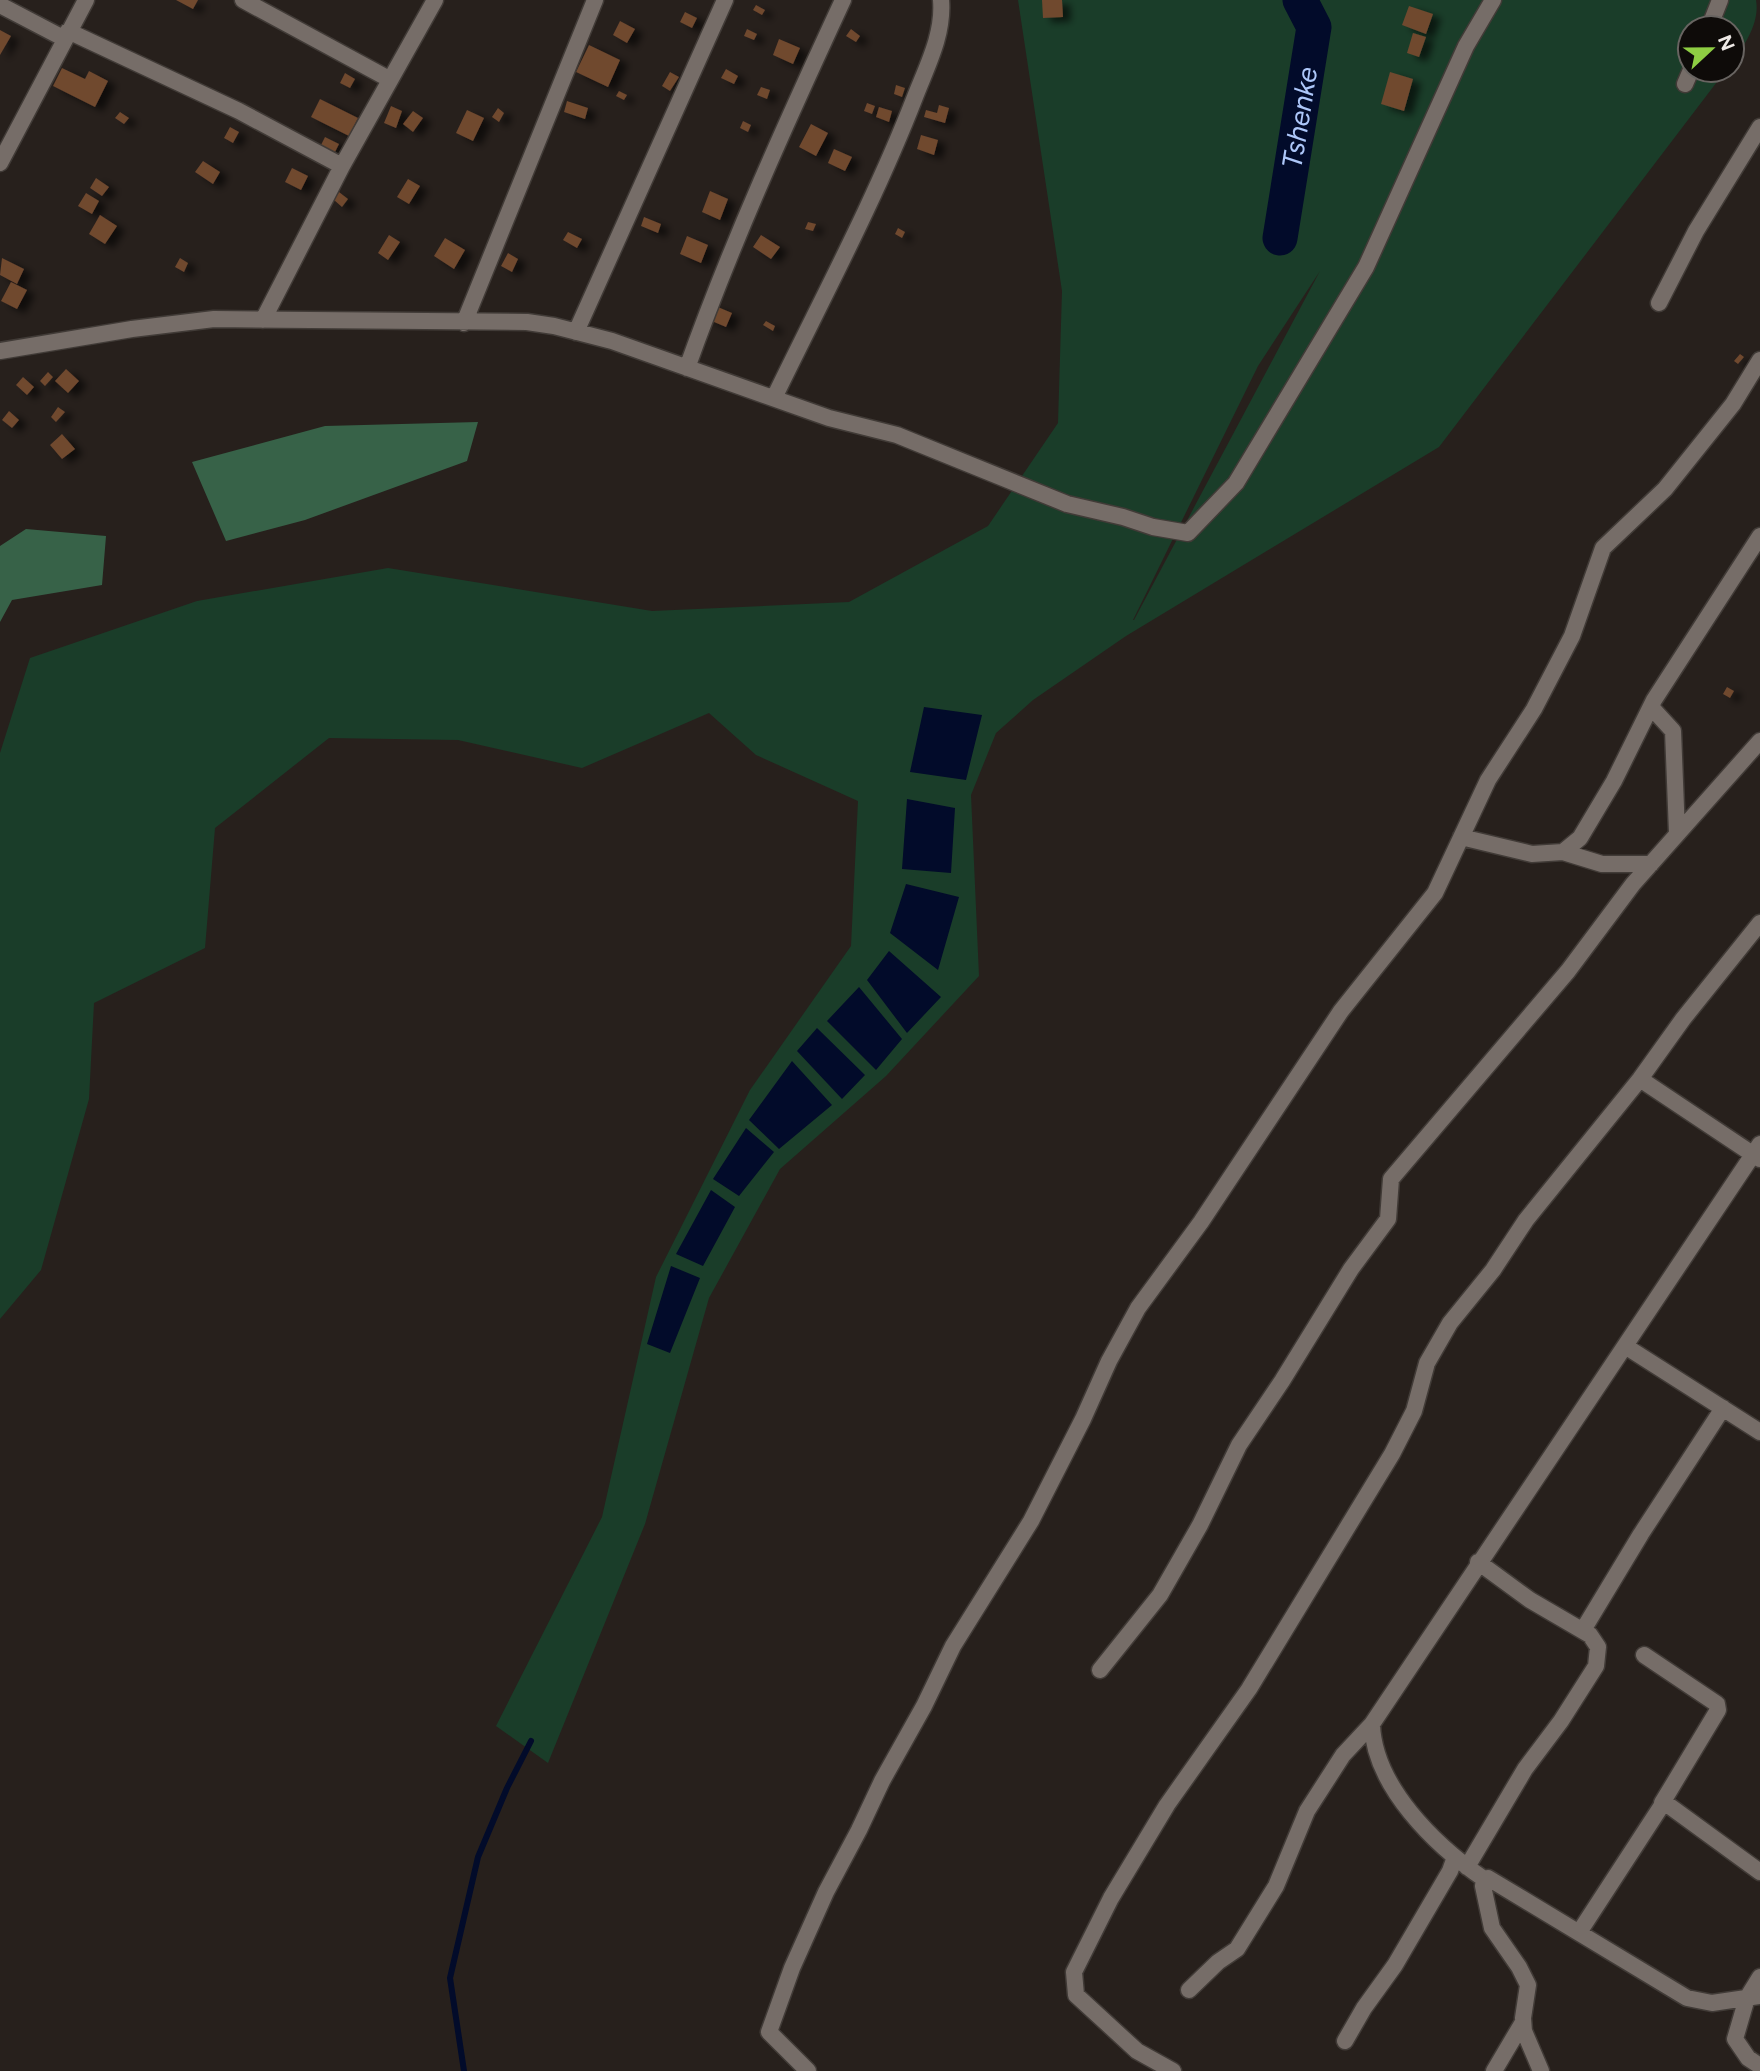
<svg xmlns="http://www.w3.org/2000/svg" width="1760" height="2071" viewBox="0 0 1760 2071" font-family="Figtree,sans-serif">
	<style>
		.green { fill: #1a3d29; fill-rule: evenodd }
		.forest { fill: #376248 }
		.water { fill: #020b2a }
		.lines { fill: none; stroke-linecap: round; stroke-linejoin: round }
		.stream { stroke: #020b2a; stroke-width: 6 }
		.river { stroke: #020b2a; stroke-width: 35 }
		.building { fill: #6f482f; filter: url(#shadow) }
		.street-casing { stroke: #413b37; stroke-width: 19 }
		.street { stroke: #766d68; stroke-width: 16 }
		.labels { text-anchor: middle; stroke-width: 5; stroke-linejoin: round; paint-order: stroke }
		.water-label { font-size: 28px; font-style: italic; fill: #adc7f9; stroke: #0e0b09 }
	</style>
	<defs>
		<filter id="shadow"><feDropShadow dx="8" dy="4.5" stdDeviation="3.5" flood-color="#0009"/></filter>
	</defs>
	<rect width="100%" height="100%" fill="#27201c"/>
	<path class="green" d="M 1018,0 L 1756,0 C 1760,22 1745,45 1732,62 L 1732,28 L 1690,28 L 1690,70 L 1726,70 L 1439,447 L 1126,636 L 1033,700 L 996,733 L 971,795 L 979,976 L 886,1076 L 780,1169 L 709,1298 L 645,1524 L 548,1763 L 496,1726 L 602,1517 L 656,1277 L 750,1090 L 851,946 L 858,801 L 756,755 L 709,713 L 582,768 L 458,740 L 329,738 L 215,828 L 205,948 L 94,1003 L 89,1099 L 41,1270 L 0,1319 L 0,753 L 30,658 L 197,601 L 388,568 L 652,611 L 849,602 L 988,526 L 1058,423 L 1062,291 ZM 1320,271 L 1134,620 L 1133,620 L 1258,366 Z"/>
	<path class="forest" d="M 478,422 L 467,461 L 305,520 L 226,541 L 192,462 L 325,426 Z
		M 26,529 L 106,536 L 102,585 L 12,600 L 0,622 L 0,546 Z"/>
	<path class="water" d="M 924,707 L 982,715 L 966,780 L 910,772 Z
		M 907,799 L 955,808 L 951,873 L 902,869 Z
		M 906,884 L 959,897 L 938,970 L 890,933 Z
		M 889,951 L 941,997 L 907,1033 L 867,980 Z
		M 859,987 L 902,1039 L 876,1070 L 827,1021 Z
		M 817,1028 L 865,1075 L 842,1099 L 797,1051 Z
		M 792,1061 L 832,1105 L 779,1149 L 749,1120 Z
		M 746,1128 L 774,1152 L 739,1196 L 713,1179 Z
		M 711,1190 L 735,1207 L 703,1266 L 676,1254 Z
		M 671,1266 L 700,1278 L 670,1353 L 647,1344 Z"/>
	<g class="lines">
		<path class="stream" d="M 464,2071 L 450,1978 L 478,1857 L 507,1788 L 531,1741"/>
		<path class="river" id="s1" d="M 1280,238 L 1314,27 L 1300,0"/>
	</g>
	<path class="building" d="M 176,0 L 198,0 L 193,9 Z
		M 1042,0 L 1062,0 L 1063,17 L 1043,18 Z
		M 756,5 L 765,10 L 762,15 L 753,10 Z
		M 1409,6 L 1433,14 L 1426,34 L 1402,25 Z
		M 685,12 L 697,18 L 692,28 L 680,22 Z
		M 620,21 L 635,29 L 627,43 L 613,35 Z
		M 747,29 L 757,34 L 754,40 L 744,36 Z
		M 851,29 L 860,36 L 856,42 L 846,36 Z
		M 0,30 L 11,36 L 0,55 Z
		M 1413,33 L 1426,37 L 1419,57 L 1407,53 Z
		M 779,39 L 800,48 L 793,64 L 773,55 Z
		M 589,45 L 620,60 L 608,87 L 576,72 Z
		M 62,68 L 85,79 L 89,71 L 108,81 L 95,107 L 53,86 Z
		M 726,69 L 738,76 L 734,84 L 721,78 Z
		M 670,72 L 679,77 L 670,91 L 662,86 Z
		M 1390,72 L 1413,79 L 1404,111 L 1381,104 Z
		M 345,73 L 355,79 L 350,88 L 340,83 Z
		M 896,85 L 905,88 L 902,97 L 894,94 Z
		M 761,87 L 770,90 L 767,99 L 757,95 Z
		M 619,91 L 627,95 L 624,100 L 616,96 Z
		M 320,99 L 358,118 L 349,136 L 311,117 Z
		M 567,101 L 588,108 L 585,119 L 564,112 Z
		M 867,103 L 875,106 L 872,114 L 864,111 Z
		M 939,105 L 949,108 L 945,123 L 924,117 L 926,110 L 937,113 Z
		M 391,106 L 402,111 L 396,128 L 384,123 Z
		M 879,107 L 892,111 L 889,122 L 876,117 Z
		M 498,108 L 504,113 L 499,122 L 492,117 Z
		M 467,110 L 484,118 L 473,141 L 456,133 Z
		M 413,111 L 423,118 L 413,132 L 403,124 Z
		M 120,112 L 129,118 L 124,124 L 115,118 Z
		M 743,121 L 751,125 L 748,132 L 740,128 Z
		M 811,124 L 828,133 L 816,156 L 799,147 Z
		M 230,127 L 239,132 L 233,143 L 224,138 Z
		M 921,135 L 938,140 L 934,155 L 917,149 Z
		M 325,137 L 339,144 L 335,152 L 321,145 Z
		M 834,149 L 852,157 L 845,171 L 828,163 Z
		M 203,161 L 220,172 L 213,184 L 195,172 Z
		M 292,168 L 308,176 L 301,190 L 285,182 Z
		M 96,178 L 109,187 L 102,196 L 90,188 Z
		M 408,179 L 420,186 L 409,204 L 397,197 Z
		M 710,191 L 728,199 L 720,220 L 702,212 Z
		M 339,192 L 348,199 L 342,207 L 334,200 Z
		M 86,193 L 99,201 L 92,214 L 78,206 Z
		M 100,215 L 117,226 L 105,244 L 89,234 Z
		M 644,217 L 661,224 L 658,233 L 641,226 Z
		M 808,222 L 816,224 L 813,231 L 805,229 Z
		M 898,228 L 905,232 L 902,238 L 895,234 Z
		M 568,232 L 582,239 L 577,248 L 563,240 Z
		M 389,235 L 400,242 L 388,260 L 378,253 Z
		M 761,235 L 780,247 L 771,259 L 753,247 Z
		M 687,236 L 708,245 L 701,263 L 680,254 Z
		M 445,238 L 465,250 L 454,269 L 434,256 Z
		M 508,253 L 518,259 L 512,272 L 501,266 Z
		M 2,258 L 24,269 L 17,284 L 0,275 Z
		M 180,258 L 188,263 L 184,272 L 175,267 Z
		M 11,282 L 27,290 L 17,309 L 1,301 Z
		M 713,305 L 732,313 L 726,327 L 707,319 Z
		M 766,321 L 775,326 L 773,331 L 763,325 Z
		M 1740,354 L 1744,357 L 1738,364 L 1734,361 Z
		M 66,369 L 79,381 L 68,393 L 55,381 Z
		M 48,372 L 53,377 L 45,386 L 40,381 Z
		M 23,377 L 34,387 L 27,395 L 16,385 Z
		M 58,407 L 65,412 L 56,422 L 51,417 Z
		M 9,411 L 19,420 L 12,428 L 2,420 Z
		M 62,434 L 75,449 L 62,459 L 50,445 Z
		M 1727,687 L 1734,691 L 1730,698 L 1723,694 Z"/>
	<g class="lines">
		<defs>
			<path id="street" d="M 243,0 L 389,79
				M 0,5 L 65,39
				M 1709,28 L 1720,0
				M 68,31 L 239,111 L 342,166
				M 1685,84 L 1691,70
				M 0,163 L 86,0
				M 1659,303 L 1696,231 L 1760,127
				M 263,320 L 342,166 L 435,0
				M 464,323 L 595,0
				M 576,332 L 725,0
				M 0,351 L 132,329 L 214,319 L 527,322 L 554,326 L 612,341 L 829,418 L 897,435 L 1067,504 L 1123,517 L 1153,527 L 1188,533 L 1236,483 L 1366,267 L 1466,46 L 1493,0
				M 687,368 C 732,242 787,121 843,0
				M 774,398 C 822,299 875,200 915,97 C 927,66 944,34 941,0
				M 1651,707 L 1673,731 L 1677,833
				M 1461,837 L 1532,854 L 1563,852 L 1602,864 L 1651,864
				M 1563,852 L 1580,838 L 1614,781 L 1654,700 L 1760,536
				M 1640,1079 L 1760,1159
				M 1625,1346 L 1760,1432
				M 1583,1630 L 1641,1534 L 1723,1408
				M 1644,1655 L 1717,1704 L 1718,1710 L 1662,1803
				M 1100,1670 L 1160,1595 L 1200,1525 L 1239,1445 L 1282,1381 L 1351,1269 L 1388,1219 L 1391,1179 L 1568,971 L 1633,884 L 1760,741
				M 1467,1867 L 1525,1769 L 1561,1721 L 1596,1666 L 1598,1647 L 1590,1635 L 1530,1600 L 1478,1562
				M 1484,1879 C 1436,1846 1374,1787 1372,1724 L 1760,1144
				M 1580,1931 L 1664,1802 L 1760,1872
				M 1760,1977 L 1747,1998 L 1735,2039 L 1748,2058 L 1760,2066
				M 1189,1990 L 1218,1962 L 1237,1949 L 1276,1886 L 1307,1811 L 1343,1755 L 1372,1724
				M 1345,2041 L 1364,2008 L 1395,1965 L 1450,1871 L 1455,1857
				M 808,2071 L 769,2032 L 792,1968 L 826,1892 L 859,1830 L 882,1781 L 924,1706 L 953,1646 L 1031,1521 L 1083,1419 L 1109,1361 L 1138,1308 L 1201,1222 L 1341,1011 L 1435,893 L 1488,780 L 1534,709 L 1572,636 L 1603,548 L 1665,489 L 1733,404 L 1760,360
				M 1173,2071 L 1137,2051 L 1076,1995 L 1074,1972 L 1111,1898 L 1167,1805 L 1249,1689 L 1392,1454 L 1414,1411 L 1427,1363 L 1450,1323 L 1493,1270 L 1526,1220 L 1640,1079 L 1683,1019 L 1760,923
				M 1494,2071 L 1523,2022
				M 1541,2071 L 1524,2031 L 1523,2018 L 1528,1985 L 1519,1967 L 1492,1928 L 1483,1886 L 1484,1879 L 1488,1878 L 1687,1998 L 1712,2003 L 1760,1996"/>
		</defs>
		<use href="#street" class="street-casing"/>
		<use href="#street" class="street"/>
	</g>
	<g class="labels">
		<g class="water-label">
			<text dy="10" stroke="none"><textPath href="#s1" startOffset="122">Tshenke</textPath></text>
		</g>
	</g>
	<g transform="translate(1711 49) rotate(68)"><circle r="33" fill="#0e0b09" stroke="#686461" stroke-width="2"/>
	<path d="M0-5L12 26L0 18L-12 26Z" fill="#8ece43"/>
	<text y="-10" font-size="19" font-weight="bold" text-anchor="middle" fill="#eee9e6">N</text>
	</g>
</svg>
